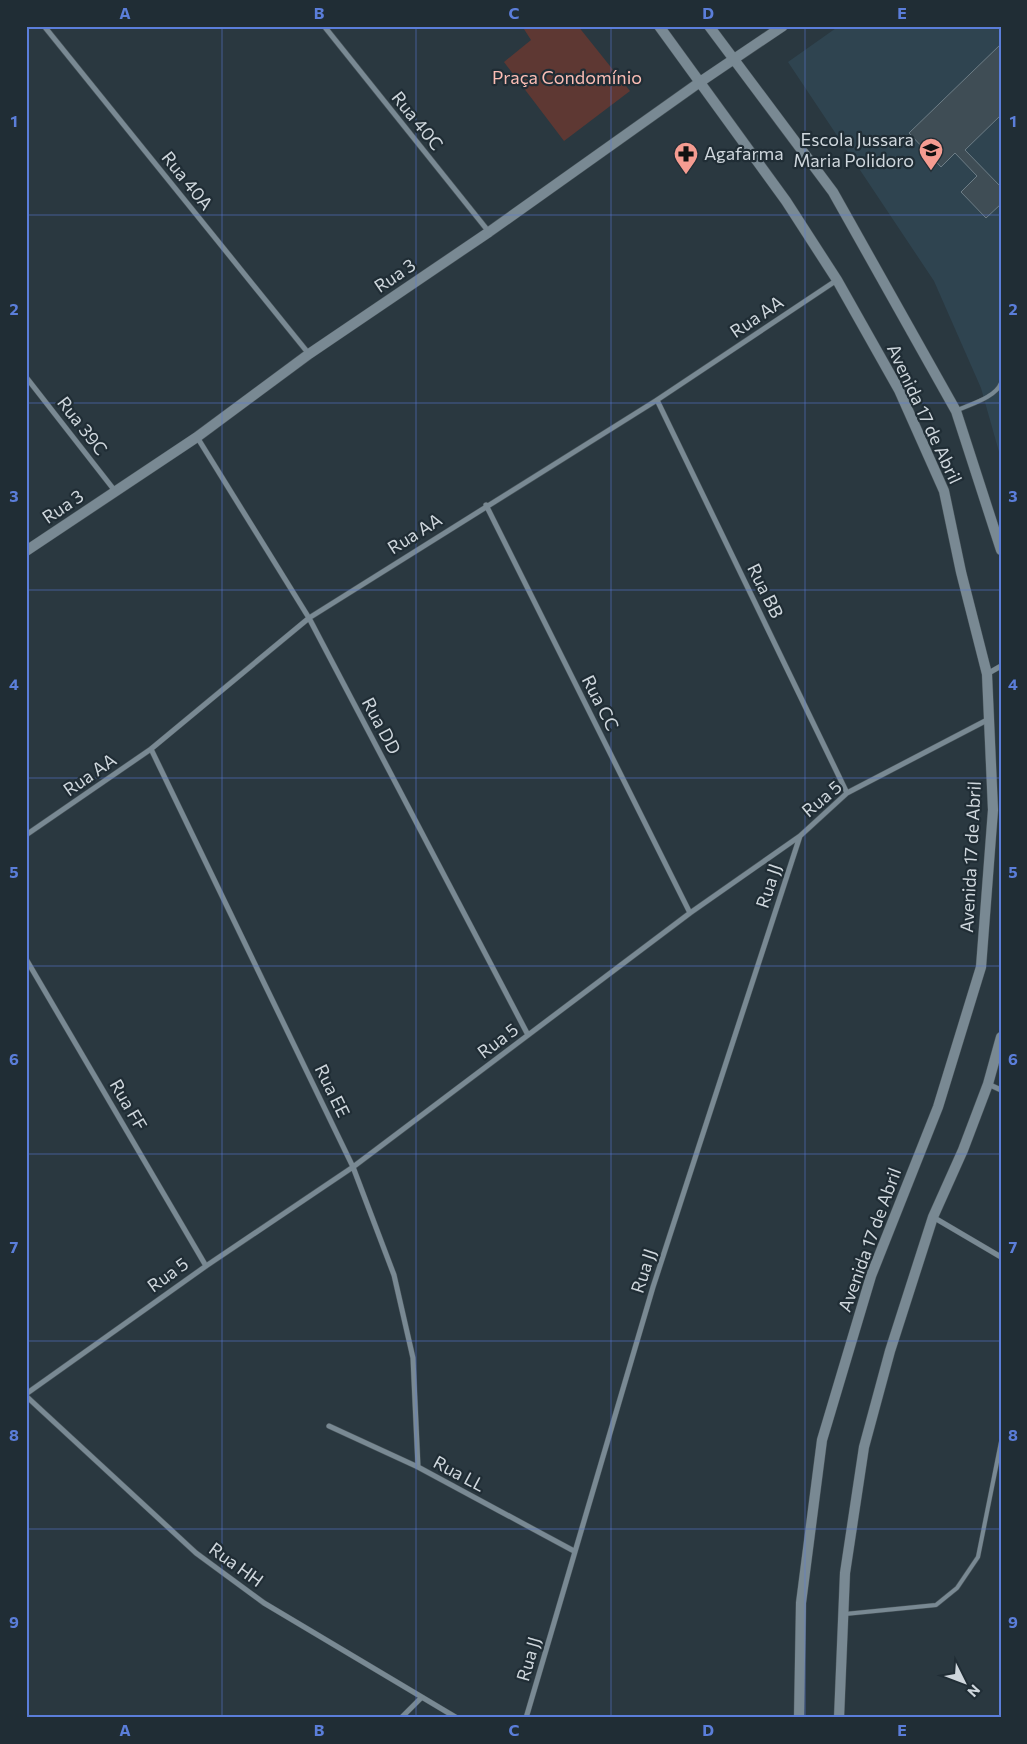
<svg xmlns="http://www.w3.org/2000/svg" width="1027" height="1744" viewBox="0 0 1027 1744" font-family="Commissioner,sans-serif">
	<style>
		.built { fill: #2f4450 }
		.green { fill: #5e3833 }
		.building { fill: #3f4d55; stroke: #6d7d86 }
		.lines { fill: none; stroke-linecap: round; stroke-linejoin: round }
		.lane-casing { stroke: #475359; stroke-width: 5 }
		.street-casing { stroke: #475359; stroke-width: 6 }
		.secondary-casing { stroke: #475359; stroke-width: 11 }
		.lane { stroke: #798993; stroke-width: 4 }
		.street { stroke: #798993; stroke-width: 5 }
		.secondary { stroke: #798993; stroke-width: 10 }
		.grid { fill: none; stroke: #5b7eda; stroke-width: 1; stroke-opacity: 0.55 }
		.labels { text-anchor: middle; stroke-width: 4.5; stroke-linejoin: round; paint-order: stroke }
		.park-label { font-size: 18px; fill: #fbbdb4; stroke: #202d35 }
		.street-label { font-size: 18px; fill: #cfd7dd; stroke: #202d35 }
		.poi-label { font-size: 18px; fill: #cfd7dd; stroke: #202d35; text-anchor: end }
		.neatline { fill: none; stroke: #5b7eda; stroke-width: 2 }
		.grid-label { font-size: 16px; text-anchor: middle; font-weight: bold; fill: #5b7eda }
	</style>
	<rect width="100%" height="100%" fill="#2a3840"/>
	<path class="built" d="M 839,26 L 1001,26 L 1001,459 L 981,388 L 934,281 L 788,62 Z"/>
	<path class="green" d="M 522,26 L 578,26 L 630,91 L 564,141 L 504,62 L 531,40 Z"/>
	<path class="building" d="M 1001,44 L 1001,115 L 965,150 L 1001,187 L 1001,204 L 986,218 L 961,192 L 977,176 L 955,153 L 941,167 L 909,133 Z"/>
	<g class="lines">
		<defs>
			<path id="lane" d="M 958,410 C 971,404 996,397 1001,383
				M 845,1614 L 936,1605 L 957,1588 L 978,1557 L 1001,1442"/>
			<path id="street" d="M 44,26 L 309,354
				M 324,26 L 489,232
				M 26,377 L 115,491
				M 657,400 L 847,793
				M 197,437 L 309,618 L 528,1035
				M 486,505 L 690,913
				M 987,674 L 1001,666
				M 151,749 L 353,1167 L 394,1275 L 413,1358 L 418,1467
				M 26,835 L 151,749 L 309,618 L 657,400 L 837,280
				M 26,959 L 206,1266
				M 988,1084 L 1001,1090
				M 933,1217 L 1001,1257
				M 26,1394 L 206,1266 L 353,1167 L 690,913 L 800,836 L 847,793 L 989,719
				M 26,1396 L 196,1553 L 264,1603 L 457,1718
				M 329,1426 L 418,1467 L 574,1551
				M 401,1718 L 421,1698
				M 526,1718 L 653,1287 L 800,836"/>
			<path id="secondary" d="M 659,26 L 786,201 L 837,280 L 899,390 L 944,491 L 961,572 L 987,674 L 993,810 L 981,967 L 938,1107 L 871,1276 L 822,1440 L 801,1603 L 799,1718
				M 709,26 L 833,192 L 956,411 L 1001,550
				M 26,551 L 197,437 L 309,354 L 489,232 L 700,82 L 783,26
				M 839,1718 L 845,1573 L 864,1447 L 890,1351 L 933,1217 L 963,1150 L 988,1084 L 1001,1037"/>
		</defs>
		<use href="#lane" class="lane-casing"/>
		<use href="#street" class="street-casing"/>
		<use href="#secondary" class="secondary-casing"/>
		<use href="#lane" class="lane"/>
		<use href="#street" class="street"/>
		<use href="#secondary" class="secondary"/>
	</g>
	<path class="grid" d="M 222,26 L 222,1718M 416,26 L 416,1718M 611,26 L 611,1718M 805,26 L 805,1718M 26,215 L 1001,215M 26,403 L 1001,403M 26,590 L 1001,590M 26,778 L 1001,778M 26,966 L 1001,966M 26,1154 L 1001,1154M 26,1341 L 1001,1341M 26,1529 L 1001,1529"/>
	<defs>
		<symbol id="school-pin" viewBox="-11 -11 22 30"><path d="M0 17L-7.5 6A9.5 9.5 0 1 1 7.5 6Z" fill="#f59c91" stroke="#202d35"/><path d="M0-5L7-2L0 1L-7-2ZM-4 1L0 2.5L4 1V4Q0 6-4 4Z" fill="#111"/></symbol>
		<symbol id="pharmacy-pin" viewBox="-11 -11 22 30"><path d="M0 17L-7.5 6A9.5 9.5 0 1 1 7.5 6Z" fill="#f59c91" stroke="#202d35"/><path d="M-2-6h4v4h4v4h-4v4h-4v-4h-4v-4h4Z" fill="#111"/></symbol>
	</defs>
	<g fill-rule="evenodd">
		<use href="#school-pin" x="917" y="136" width="28" height="38"/>
		<use href="#pharmacy-pin" x="672" y="140" width="28" height="38"/>
	</g>
	<g class="labels">
		<g class="park-label">
			<text x="567" y="84">Praça Condomínio</text>
		</g>
		<g class="street-label">
			<text transform="translate(417 121) rotate(51)" y="6">Rua 40C</text>
			<text transform="translate(187 181) rotate(51)" y="6">Rua 40A</text>
			<text transform="translate(395 276) rotate(-34)" y="6">Rua 3</text>
			<text transform="translate(757 317) rotate(-34)" y="6">Rua AA</text>
			<text transform="translate(924 414) rotate(65)" y="6">Avenida 17 de Abril</text>
			<text transform="translate(82 426) rotate(52)" y="6">Rua 39C</text>
			<text transform="translate(63 507) rotate(-34)" y="6">Rua 3</text>
			<text transform="translate(415 534) rotate(-32)" y="6">Rua AA</text>
			<text transform="translate(765 591) rotate(64)" y="6">Rua BB</text>
			<text transform="translate(600 703) rotate(63)" y="6">Rua CC</text>
			<text transform="translate(381 726) rotate(62)" y="6">Rua DD</text>
			<text transform="translate(90 775) rotate(-35)" y="6">Rua AA</text>
			<text transform="translate(822 799) rotate(-40)" y="6">Rua 5</text>
			<text transform="translate(971 857) rotate(-87)" y="6">Avenida 17 de Abril</text>
			<text transform="translate(769 886) rotate(-72)" y="6">Rua JJ</text>
			<text transform="translate(498 1041) rotate(-37)" y="6">Rua 5</text>
			<text transform="translate(332 1091) rotate(64)" y="6">Rua EE</text>
			<text transform="translate(128 1105) rotate(60)" y="6">Rua FF</text>
			<text transform="translate(870 1240) rotate(-70)" y="6">Avenida 17 de Abril</text>
			<text transform="translate(644 1271) rotate(-72)" y="6">Rua JJ</text>
			<text transform="translate(168 1275) rotate(-36)" y="6">Rua 5</text>
			<text transform="translate(459 1474) rotate(28)" y="6">Rua LL</text>
			<text transform="translate(236 1565) rotate(36)" y="6">Rua HH</text>
			<text transform="translate(529 1659) rotate(-74)" y="6">Rua JJ</text>
		</g>
		<g class="poi-label">
			<text x="914" y="146">Escola Jussara<tspan x="914" dy="21">Maria Polidoro</tspan></text>
			<text x="704" y="160" text-anchor="start">Agafarma</text>
		</g>
	</g>
	<rect width="1027" height="1744" fill="none" stroke="#202d35" stroke-width="55"/>
	<g transform="translate(964 1682) rotate(132)" stroke="#202d35" stroke-width="4" paint-order="stroke">
	<path d="M0-4L9 19L0 12L-9 19Z" fill="#cfd7dd"/>
	<text y="-8" font-size="14" font-weight="bold" text-anchor="middle" fill="#cfd7dd">N</text>
	</g>
	<rect x="28" y="28" width="972" height="1688" class="neatline"/>
	<g class="grid-label">
		<text x="125" y="19">A</text>
		<text x="319" y="19">B</text>
		<text x="514" y="19">C</text>
		<text x="708" y="19">D</text>
		<text x="902" y="19">E</text>
		<text x="14" y="127">1</text>
		<text x="1013" y="127">1</text>
		<text x="14" y="315">2</text>
		<text x="1013" y="315">2</text>
		<text x="14" y="502">3</text>
		<text x="1013" y="502">3</text>
		<text x="14" y="690">4</text>
		<text x="1013" y="690">4</text>
		<text x="14" y="878">5</text>
		<text x="1013" y="878">5</text>
		<text x="14" y="1065">6</text>
		<text x="1013" y="1065">6</text>
		<text x="14" y="1253">7</text>
		<text x="1013" y="1253">7</text>
		<text x="14" y="1441">8</text>
		<text x="1013" y="1441">8</text>
		<text x="14" y="1628">9</text>
		<text x="1013" y="1628">9</text>
		<text x="125" y="1736">A</text>
		<text x="319" y="1736">B</text>
		<text x="514" y="1736">C</text>
		<text x="708" y="1736">D</text>
		<text x="902" y="1736">E</text>
	</g>
</svg>
